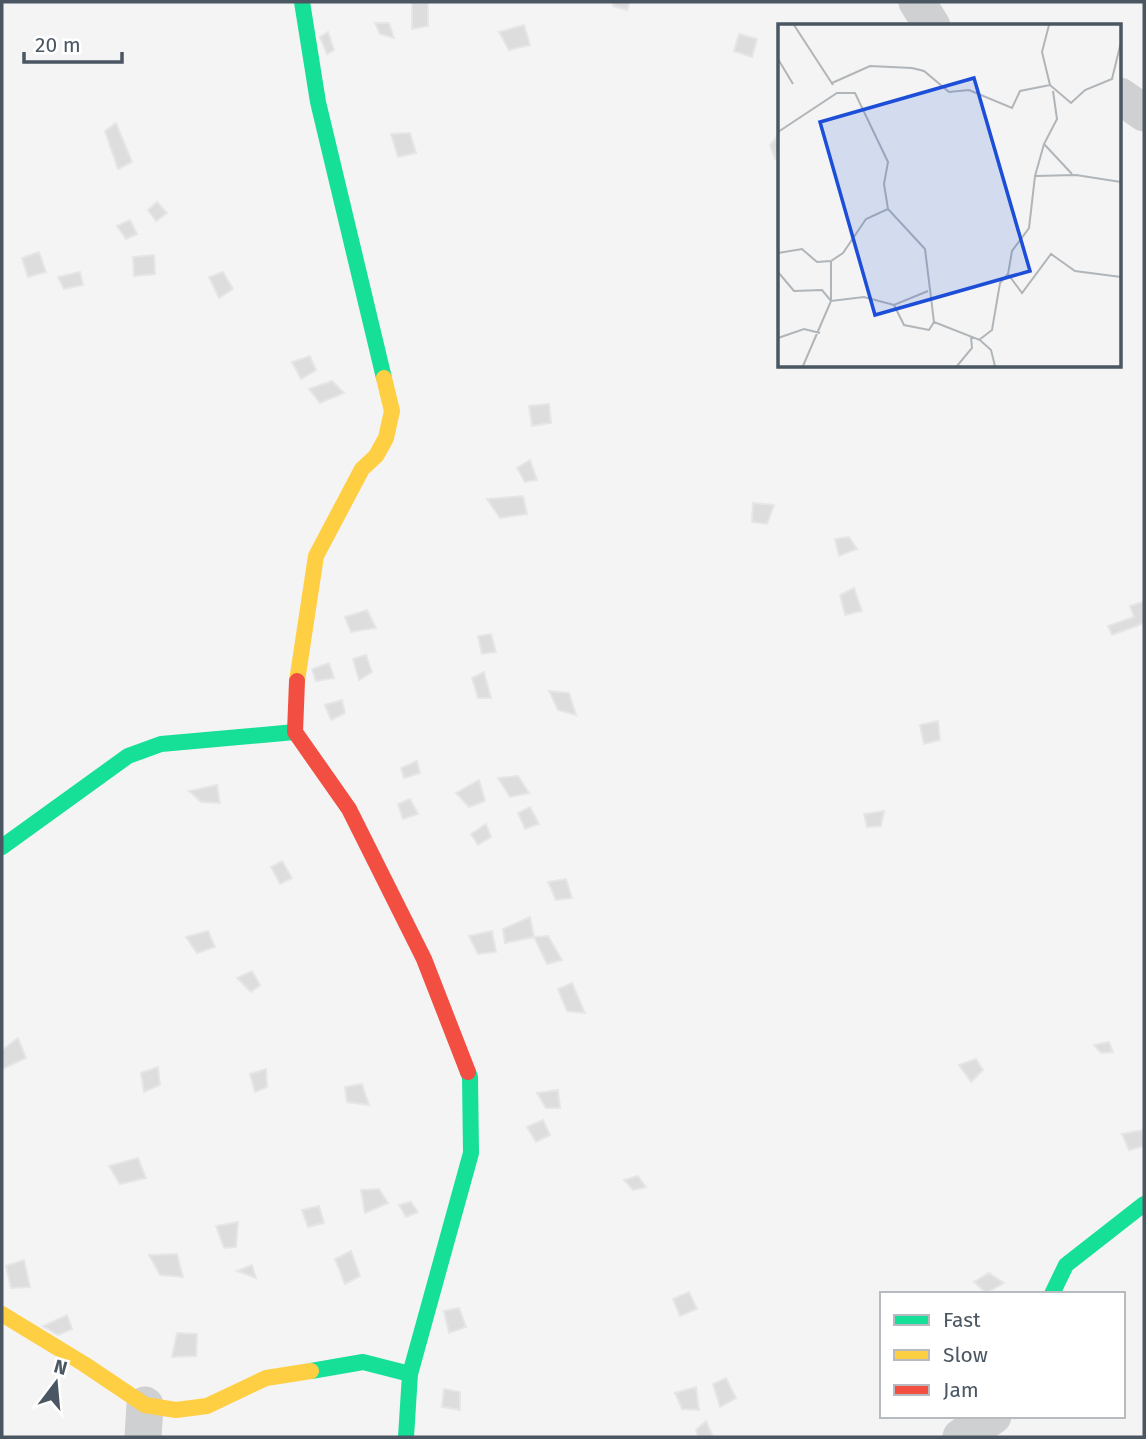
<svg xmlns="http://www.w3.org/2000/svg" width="1146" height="1439" viewBox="0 0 1146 1439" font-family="'Fira Sans',sans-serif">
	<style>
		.building { fill: #ddddde; stroke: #e5e6e7; stroke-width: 2 }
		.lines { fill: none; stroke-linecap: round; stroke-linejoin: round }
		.street { stroke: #ced0d2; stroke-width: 37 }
		.fast { stroke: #16e098; stroke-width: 16 }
		.slow { stroke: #ffcf43; stroke-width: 16 }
		.jam { stroke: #f24e42; stroke-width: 16 }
		.inset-road { fill: none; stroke: #b0b5b9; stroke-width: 2 }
		.view { fill: #1d4ed8; fill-opacity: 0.15; stroke: #1d4ed8; stroke-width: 3.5 }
		.inset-edge { fill: none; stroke: #4a5661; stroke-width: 3.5 }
	</style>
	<rect width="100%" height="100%" fill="#f4f4f4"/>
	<path class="building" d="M 412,2 L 428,2 L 428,26 L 412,29 Z
		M 614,2 L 630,2 L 627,10 L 613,6 Z
		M 375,23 L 389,23 L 394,38 L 380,34 Z
		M 524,25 L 530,45 L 509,50 L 499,32 Z
		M 328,32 L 334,50 L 327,54 L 320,37 Z
		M 739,34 L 757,39 L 752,57 L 734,51 Z
		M 116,123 L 132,162 L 118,169 L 105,131 Z
		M 410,133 L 416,153 L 398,157 L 391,134 Z
		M 780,133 L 780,156 L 775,159 L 770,145 Z
		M 157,202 L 167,213 L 156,221 L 148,210 Z
		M 130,220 L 137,234 L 126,239 L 117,226 Z
		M 39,252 L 46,272 L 28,277 L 22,258 Z
		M 154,255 L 155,274 L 134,276 L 133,257 Z
		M 80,272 L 83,285 L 64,289 L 58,277 Z
		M 223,272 L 233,289 L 219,298 L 209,277 Z
		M 310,356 L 316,370 L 301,379 L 292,362 Z
		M 332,381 L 344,393 L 320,403 L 309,389 Z
		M 549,404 L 551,423 L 532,426 L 529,406 Z
		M 530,460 L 537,480 L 525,482 L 517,468 Z
		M 523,496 L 527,514 L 500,518 L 487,499 Z
		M 753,503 L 774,505 L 767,524 L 752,522 Z
		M 849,537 L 857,549 L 839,556 L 835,539 Z
		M 854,588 L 862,611 L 845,615 L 840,595 Z
		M 1142,602 L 1144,605 L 1144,623 L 1112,635 L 1108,626 L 1134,617 L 1130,606 Z
		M 367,610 L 376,628 L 351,632 L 345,617 Z
		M 491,634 L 496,652 L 482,654 L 478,636 Z
		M 366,655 L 372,672 L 359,680 L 353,659 Z
		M 329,663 L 334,678 L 316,681 L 312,669 Z
		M 484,672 L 491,698 L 478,698 L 472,678 Z
		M 549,691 L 569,693 L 576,715 L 558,710 Z
		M 342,700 L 345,713 L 331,720 L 325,705 Z
		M 938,721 L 940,740 L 924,744 L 920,725 Z
		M 417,761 L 420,773 L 404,778 L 401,768 Z
		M 518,776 L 529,793 L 510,797 L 498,778 Z
		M 479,780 L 485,801 L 469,807 L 456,793 Z
		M 217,785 L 220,803 L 201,802 L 189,791 Z
		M 410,799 L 418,814 L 403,819 L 398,804 Z
		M 530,807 L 539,824 L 525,829 L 518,813 Z
		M 884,811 L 881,826 L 867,827 L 864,814 Z
		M 486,824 L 491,837 L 478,845 L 471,834 Z
		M 282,861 L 292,878 L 280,884 L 271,867 Z
		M 566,879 L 572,898 L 556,900 L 548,882 Z
		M 530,917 L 534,937 L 505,943 L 503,929 Z
		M 208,931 L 215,947 L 197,953 L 186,937 Z
		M 492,931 L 496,952 L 478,954 L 469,936 Z
		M 548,936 L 562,960 L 547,964 L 534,937 Z
		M 252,971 L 260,985 L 251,992 L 237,978 Z
		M 572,983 L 585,1013 L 567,1011 L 558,989 Z
		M 18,1038 L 26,1058 L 2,1069 L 2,1050 Z
		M 1109,1042 L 1113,1052 L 1101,1053 L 1094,1045 Z
		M 976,1059 L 983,1070 L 971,1082 L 959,1065 Z
		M 158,1067 L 160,1085 L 144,1092 L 141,1073 Z
		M 266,1069 L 267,1087 L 255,1092 L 250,1074 Z
		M 362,1084 L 369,1105 L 347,1102 L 345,1087 Z
		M 558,1090 L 560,1108 L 546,1108 L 537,1093 Z
		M 543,1120 L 550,1135 L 536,1142 L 527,1127 Z
		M 1143,1130 L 1144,1146 L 1129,1150 L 1122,1134 Z
		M 138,1158 L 146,1178 L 120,1184 L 109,1166 Z
		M 638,1176 L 646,1187 L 633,1190 L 624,1180 Z
		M 379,1189 L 388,1203 L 365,1213 L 361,1190 Z
		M 411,1202 L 418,1212 L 406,1217 L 399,1205 Z
		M 319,1206 L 324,1223 L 308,1227 L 302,1210 Z
		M 238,1222 L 236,1247 L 224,1248 L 216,1226 Z
		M 351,1251 L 360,1276 L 345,1284 L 335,1259 Z
		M 177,1254 L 183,1277 L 160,1275 L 149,1255 Z
		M 24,1260 L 30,1287 L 11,1288 L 6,1266 Z
		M 252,1265 L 256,1278 L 237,1271 Z
		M 989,1273 L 1004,1283 L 986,1293 L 974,1282 Z
		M 689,1292 L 697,1309 L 680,1316 L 673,1299 Z
		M 459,1308 L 466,1327 L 449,1333 L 444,1311 Z
		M 67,1315 L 72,1329 L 58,1335 L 43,1326 Z
		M 177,1333 L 197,1334 L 196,1356 L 172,1357 Z
		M 726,1378 L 736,1398 L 720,1407 L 713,1384 Z
		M 696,1387 L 699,1410 L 682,1409 L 675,1393 Z
		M 444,1389 L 460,1392 L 460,1410 L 442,1407 Z
		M 706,1421 L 713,1437 L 698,1437 L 696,1430 Z"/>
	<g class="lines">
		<path class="street" d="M 917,2 L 932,26
			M 1120,96 L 1144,113
			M 143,1437 L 145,1405
			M 961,1437 L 993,1416"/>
		<path class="fast" d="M 302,2 L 318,102 L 384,378
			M 2,847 L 128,756 L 161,744 L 295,732
			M 1052,1294 L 1066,1265 L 1144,1204
			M 311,1371 L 363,1362 L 410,1374
			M 406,1437 L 410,1374 L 471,1153 L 470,1077 L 468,1072"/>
		<path class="slow" d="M 297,681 L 316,556 L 362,469 L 376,456 L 386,438 L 392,411 L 384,378
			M 2,1314 L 84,1364 L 145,1405 L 176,1410 L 207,1406 L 266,1378 L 311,1371"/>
		<path class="jam" d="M 297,681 L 295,732 L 349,809 L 424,959 L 468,1072"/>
	</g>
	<g transform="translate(778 24)">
		<rect width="343" height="343" fill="#f4f4f4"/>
		<path class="inset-road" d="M 16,1 L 55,61M 271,1 L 264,28 L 272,61M 0,35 L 15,60M 54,59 L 92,42 L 134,44 L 146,47 L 171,68 L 191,66 L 234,84 L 242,67 L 272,61 L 293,79 L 307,66 L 334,55 L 343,18M 0,108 L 59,69 L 77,69 L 110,138 L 106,160 L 110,185 L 147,225 L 156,298 L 202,316 L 213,326 L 217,342M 266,120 L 294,150M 257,152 L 266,120 L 279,95 L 275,67M 343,158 L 298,151 L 257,152 L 251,204 L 234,227 L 230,250 L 244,269 L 273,230 L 297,247 L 343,253M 0,229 L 24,225 L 39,238 L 53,237 L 65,229 L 88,195 L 110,185M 0,248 L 16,267 L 44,266 L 53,277 L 86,273 L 116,281 L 150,267M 116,281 L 126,301 L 151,306 L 156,298M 0,314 L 26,305 L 42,309M 201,316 L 214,306 L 222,259 L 230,250M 25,342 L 53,277 L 53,237M 179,342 L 194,324 L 193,313"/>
		<path class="view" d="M 196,54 L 252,247 L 97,291 L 42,98 Z"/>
		<rect width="343" height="343" class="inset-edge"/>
	</g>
	<rect width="1146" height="1439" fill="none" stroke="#4a5661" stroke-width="7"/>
	<rect x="880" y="1292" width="245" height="126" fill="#ffffff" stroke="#b7bbc0" stroke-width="2"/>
	<rect x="894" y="1315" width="35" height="10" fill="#16e098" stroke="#b7bbc0" stroke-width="2"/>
	<text x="943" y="1327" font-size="21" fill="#4a5661">Fast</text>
	<rect x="894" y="1350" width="35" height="10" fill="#ffcf43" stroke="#b7bbc0" stroke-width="2"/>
	<text x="943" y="1362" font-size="21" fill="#4a5661">Slow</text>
	<rect x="894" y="1385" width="35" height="10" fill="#f24e42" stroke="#b7bbc0" stroke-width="2"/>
	<text x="943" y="1397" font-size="21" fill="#4a5661">Jam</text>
	<g transform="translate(56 1383) rotate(16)" stroke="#ffffff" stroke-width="5" paint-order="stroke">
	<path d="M0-5L12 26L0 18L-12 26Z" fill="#4a5661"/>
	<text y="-10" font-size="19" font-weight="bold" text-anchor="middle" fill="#4a5661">N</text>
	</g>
	<path d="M24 52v10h98v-10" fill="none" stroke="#4a5661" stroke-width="3.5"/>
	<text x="35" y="52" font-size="21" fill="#4a5661" stroke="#ffffff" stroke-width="5" paint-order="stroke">20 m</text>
</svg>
